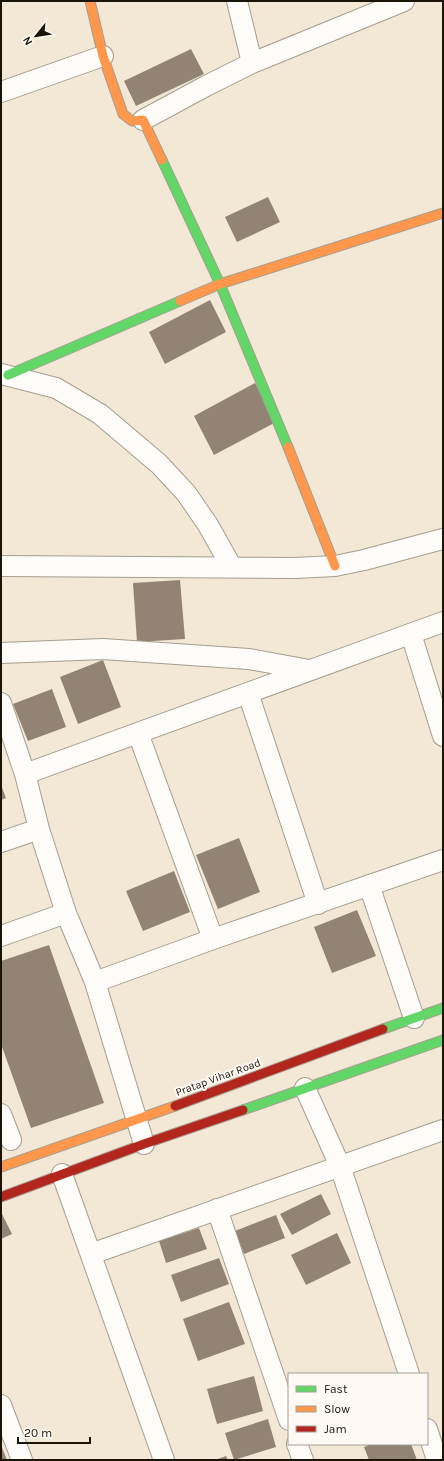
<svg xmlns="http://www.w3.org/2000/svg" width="444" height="1461" viewBox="0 0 444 1461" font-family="Karla,sans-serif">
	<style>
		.building { fill: #938374 }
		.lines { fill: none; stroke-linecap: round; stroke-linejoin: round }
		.street-casing { stroke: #a59d8f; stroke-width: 22 }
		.fast-casing { stroke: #a59d8f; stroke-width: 11 }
		.slow-casing { stroke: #a59d8f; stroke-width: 11 }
		.jam-casing { stroke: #a59d8f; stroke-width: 11 }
		.street { stroke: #fdfcf9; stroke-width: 20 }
		.fast { stroke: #63d668; stroke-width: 9 }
		.slow { stroke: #ff974d; stroke-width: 9 }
		.jam { stroke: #b3261e; stroke-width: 9 }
		.labels { text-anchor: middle; stroke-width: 4; stroke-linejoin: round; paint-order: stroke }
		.street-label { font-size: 11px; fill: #1a1307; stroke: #fefaf3 }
	</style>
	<rect width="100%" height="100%" fill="#f2e8d5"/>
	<path class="building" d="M 191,49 L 204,74 L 136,106 L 124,81 Z
		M 268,197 L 280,222 L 237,242 L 225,217 Z
		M 210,300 L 226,332 L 165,364 L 149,332 Z
		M 255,383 L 276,422 L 214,455 L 194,416 Z
		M 180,580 L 185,639 L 137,642 L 133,583 Z
		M 103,660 L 121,707 L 78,724 L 60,677 Z
		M 52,689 L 66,727 L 28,741 L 13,704 Z
		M 1,785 L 6,798 L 1,800 Z
		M 239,838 L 260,892 L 218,909 L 196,855 Z
		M 174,871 L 190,912 L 143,931 L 126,891 Z
		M 357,910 L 376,956 L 332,973 L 314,927 Z
		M 49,945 L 104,1103 L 31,1128 L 1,1044 L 1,961 Z
		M 321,1194 L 331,1214 L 292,1235 L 280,1214 Z
		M 1,1212 L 12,1234 L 1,1239 Z
		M 276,1215 L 285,1238 L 244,1254 L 235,1231 Z
		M 199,1228 L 207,1249 L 166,1263 L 159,1241 Z
		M 337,1233 L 351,1263 L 306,1285 L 291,1255 Z
		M 219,1258 L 229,1284 L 181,1302 L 171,1275 Z
		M 229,1302 L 245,1344 L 198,1361 L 183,1319 Z
		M 254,1376 L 263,1411 L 217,1424 L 207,1389 Z
		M 268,1419 L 276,1447 L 234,1460 L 225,1433 Z
		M 372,1444 L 411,1444 L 417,1460 L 369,1460 L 364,1447 Z
		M 1,1445 L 7,1460 L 1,1460 Z
		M 226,1456 L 228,1460 L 215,1460 Z"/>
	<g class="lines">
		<defs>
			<path id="street" d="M 237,1 L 252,63 L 404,1
				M 1,92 L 103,56
				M 143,120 L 206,86 L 252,63
				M 1,374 L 56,388 L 100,414 L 159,464 L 186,493 L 208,525 L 231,566
				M 1,566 L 295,568 L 335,566 L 364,560 L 443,539
				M 411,634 L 443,736
				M 1,653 L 103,649 L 249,659 L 309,670
				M 248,693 L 318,904
				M 1,703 L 25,774 L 39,829 L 66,913 L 95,982 L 144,1144
				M 138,733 L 213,939
				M 25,774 L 443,622
				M 1,842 L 39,829
				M 369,885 L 414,1018
				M 1,936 L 66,913
				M 95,982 L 213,939 L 443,860
				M 305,1088 L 340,1166 L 409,1374
				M 1,1114 L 11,1140
				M 62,1174 L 164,1460
				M 217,1209 L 289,1420
				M 91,1254 L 443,1130
				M 1,1405 L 22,1460
				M 427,1429 L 437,1460
				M 297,1444 L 303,1460"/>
			<path id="fast" d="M 162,160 L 220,284 L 288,447
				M 8,375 L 180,301
				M 383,1029 L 443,1008
				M 243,1110 L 443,1040"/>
			<path id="slow" d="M 90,1 L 103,56 L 123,114 L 132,121 L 143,120 L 162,160
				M 180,301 L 220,284 L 443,213
				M 288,447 L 335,566
				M 1,1167 L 175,1106"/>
			<path id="jam" d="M 175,1106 L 383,1029
				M 1,1197 L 144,1144 L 243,1110"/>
		</defs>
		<use href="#street" class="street-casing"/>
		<use href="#fast" class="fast-casing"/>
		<use href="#slow" class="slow-casing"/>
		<use href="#jam" class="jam-casing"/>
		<use href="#street" class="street"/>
		<use href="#fast" class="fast"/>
		<use href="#slow" class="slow"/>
		<use href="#jam" class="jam"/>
	</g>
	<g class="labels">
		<g class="street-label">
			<text transform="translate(218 1077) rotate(-20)" y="4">Pratap Vihar Road</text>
		</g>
	</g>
	<rect width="444" height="1461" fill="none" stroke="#1a1307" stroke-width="4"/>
	<rect x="288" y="1373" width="140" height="72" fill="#fefaf3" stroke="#a39e95"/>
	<rect x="296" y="1386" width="20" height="6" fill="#63d668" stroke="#a39e95"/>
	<text x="324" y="1393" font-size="12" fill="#1a1307">Fast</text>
	<rect x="296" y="1406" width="20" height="6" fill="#ff974d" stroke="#a39e95"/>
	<text x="324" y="1413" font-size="12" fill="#1a1307">Slow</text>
	<rect x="296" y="1426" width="20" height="6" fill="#b3261e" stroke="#a39e95"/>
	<text x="324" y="1433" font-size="12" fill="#1a1307">Jam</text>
	<g transform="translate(36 36) rotate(240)" stroke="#fefaf3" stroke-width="3" paint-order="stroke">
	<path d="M0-3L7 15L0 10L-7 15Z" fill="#1a1307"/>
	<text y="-6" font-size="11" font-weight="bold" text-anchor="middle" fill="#1a1307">N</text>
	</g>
	<path d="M18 1437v6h72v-6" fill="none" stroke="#1a1307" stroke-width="2"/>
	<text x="24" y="1437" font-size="12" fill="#1a1307" stroke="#fefaf3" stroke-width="3" paint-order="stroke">20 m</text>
</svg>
